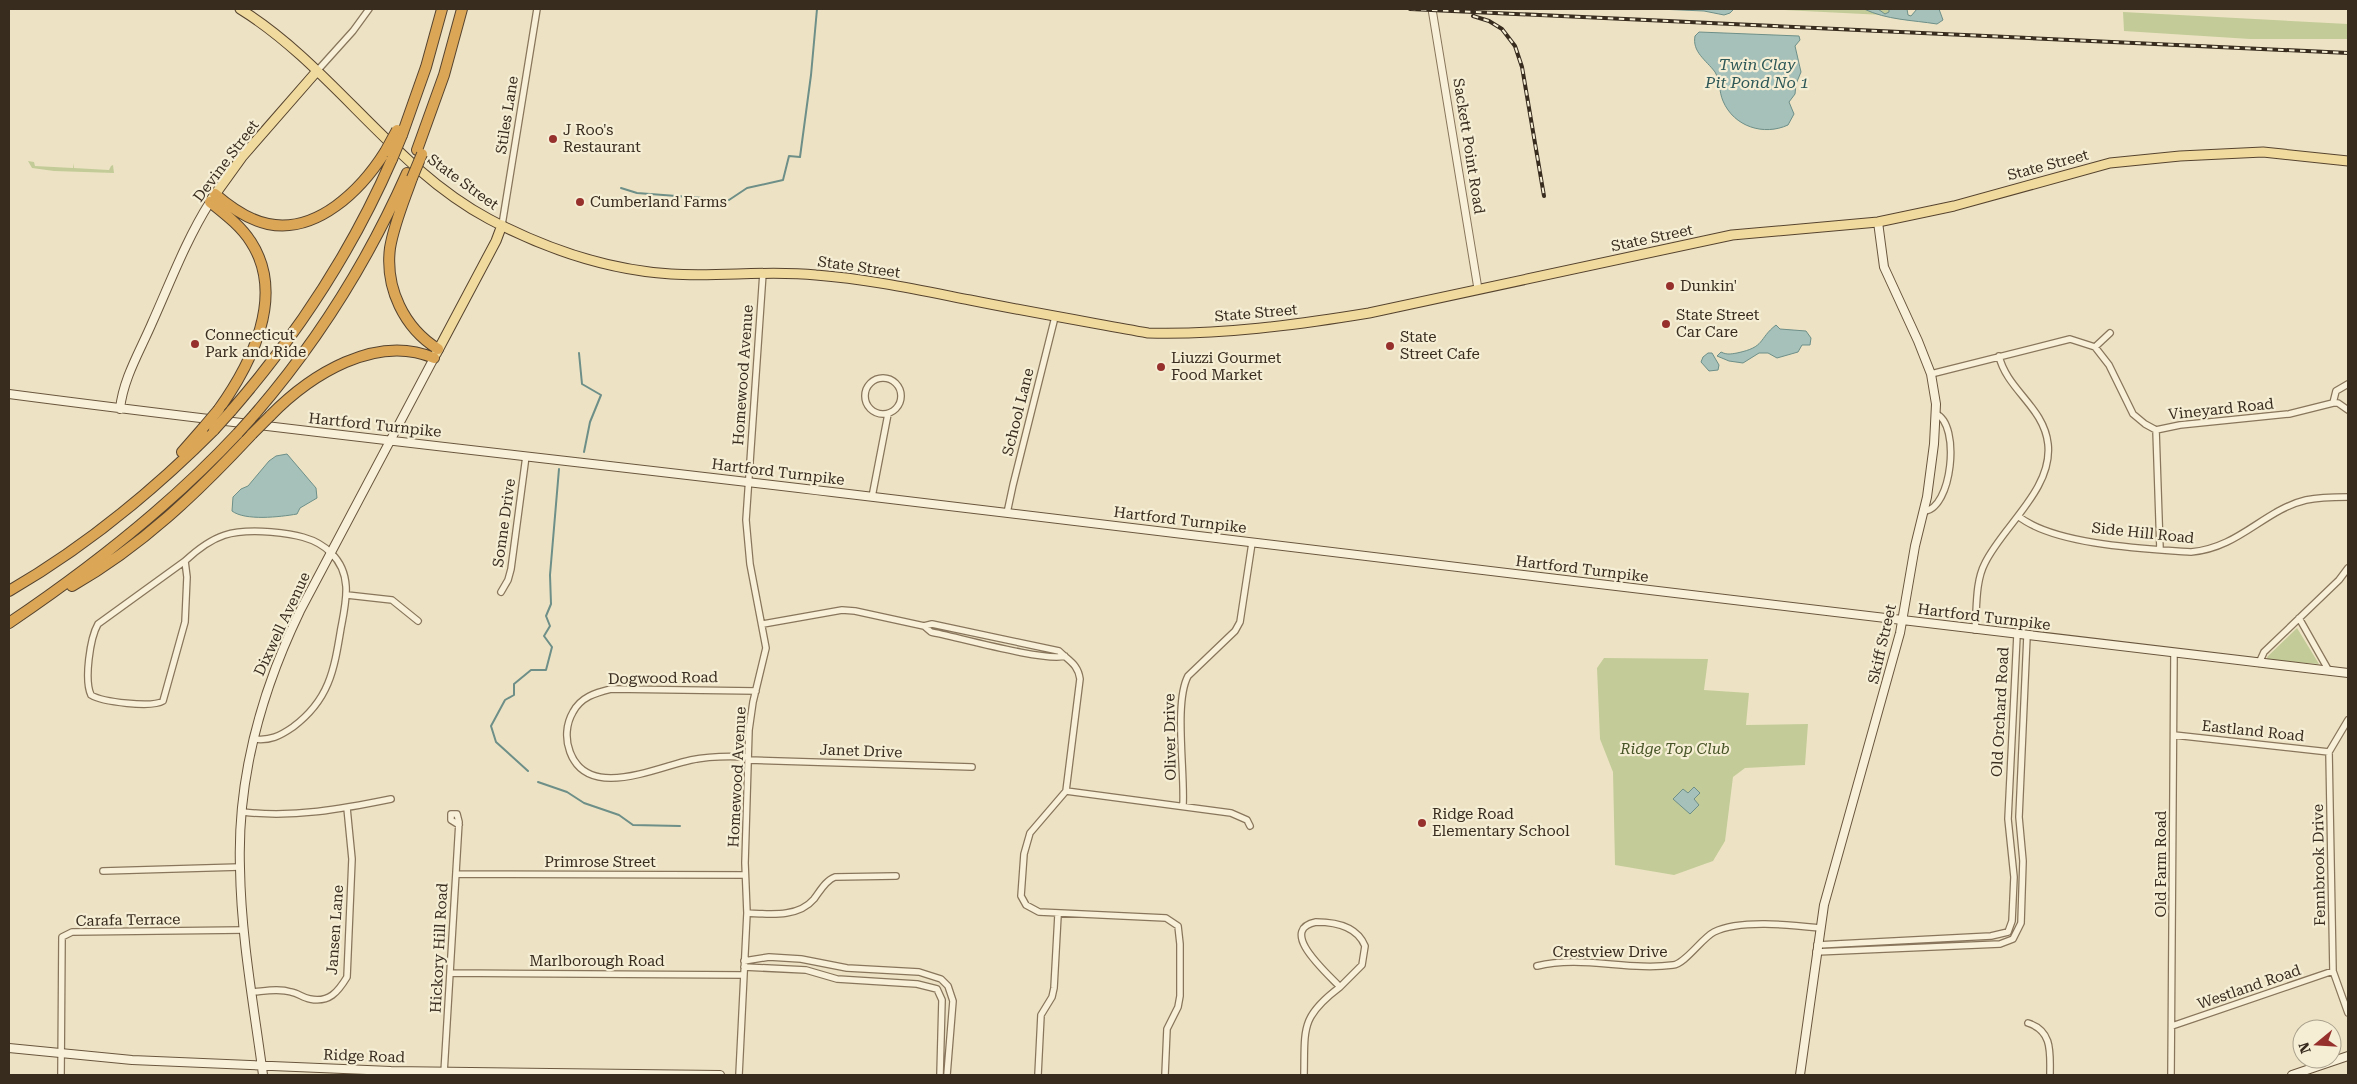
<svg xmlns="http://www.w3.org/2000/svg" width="2357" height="1084" viewBox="0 0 2357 1084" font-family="'Roboto Serif',serif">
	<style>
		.green { fill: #c3cc98 }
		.water { fill: #a6c1ba; stroke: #6d8f88 }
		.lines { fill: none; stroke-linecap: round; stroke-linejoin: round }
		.stream { stroke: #6d8f88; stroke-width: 2 }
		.minor-casing { stroke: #88755b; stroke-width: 8 }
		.tertiary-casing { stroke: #88755b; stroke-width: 9 }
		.secondary-casing { stroke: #6a563e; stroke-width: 10 }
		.primary-casing { stroke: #56432f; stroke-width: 11 }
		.motorway-casing { stroke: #56432f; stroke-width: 12 }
		.minor { stroke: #f8f0d8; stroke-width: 5.5 }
		.tertiary { stroke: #f8f0d8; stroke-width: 7 }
		.secondary { stroke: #f8f0d8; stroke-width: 8 }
		.primary { stroke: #f0da9d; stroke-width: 9 }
		.motorway { stroke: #dba757; stroke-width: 10 }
		.rail-casing { stroke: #382c1f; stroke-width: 4 }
		.rail { stroke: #f5edd4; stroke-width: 2; stroke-dasharray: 5.5; stroke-linecap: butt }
		.motorway-bridge-casing { stroke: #56432f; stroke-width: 12; stroke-linecap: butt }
		.motorway-bridge { stroke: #dba757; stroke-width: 10 }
		.poi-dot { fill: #96302c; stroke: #f5edd4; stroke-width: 2 }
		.labels { text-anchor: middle; stroke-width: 4.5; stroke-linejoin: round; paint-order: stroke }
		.street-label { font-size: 15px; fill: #382c1f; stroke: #f5edd4 }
		.poi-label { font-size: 15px; fill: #382c1f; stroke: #f5edd4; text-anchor: start }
		.park-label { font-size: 15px; font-style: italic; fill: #465426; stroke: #f5edd4 }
		.water-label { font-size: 16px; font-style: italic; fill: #2e5857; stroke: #f5edd4 }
	</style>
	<rect width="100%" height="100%" fill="#ede3c4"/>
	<path class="green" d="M 1761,9 L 1905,9 L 1904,16 Z
		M 2123,12 L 2348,24 L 2348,39 L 2250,39 L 2124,31 Z
		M 28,161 L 34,162 L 35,166 L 73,168 L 74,163 L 74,168 L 109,170 L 111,166 L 113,165 L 114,173 L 54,171 L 32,168 Z
		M 2297,628 L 2319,664 L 2268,660 L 2267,657 Z
		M 1604,658 L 1708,659 L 1704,690 L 1749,693 L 1746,725 L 1808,724 L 1805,765 L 1745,768 L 1733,777 L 1725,841 L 1713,861 L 1674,875 L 1615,865 L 1613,772 L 1600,739 L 1597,668 Z"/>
	<path class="water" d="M 1658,9 L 1734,9 L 1730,13 L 1724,15 L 1704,11 Z
		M 1864,9 L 1878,9 L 1885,14 L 1889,12 L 1889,9 L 1907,9 L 1908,15 L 1911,16 L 1917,9 L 1939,9 L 1943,20 L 1937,24 C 1912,20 1887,20 1864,9 Z
		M 1699,32 L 1799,36 L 1800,40 L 1795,46 L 1801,72 L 1796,84 L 1795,94 L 1789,102 L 1794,114 L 1788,125 C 1764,136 1734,127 1723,101 C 1719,92 1720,80 1715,72 C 1706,60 1692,52 1695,36 Z
		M 1776,325 L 1780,329 L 1806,331 L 1811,338 L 1810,345 L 1802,345 L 1798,352 L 1777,358 L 1768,353 L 1759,353 L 1743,363 L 1729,361 L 1717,356 L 1721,352 C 1727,355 1731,354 1737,353 C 1766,347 1758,339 1776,325 Z
		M 1708,353 L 1712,353 L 1719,365 L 1718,370 L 1709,371 L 1701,362 L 1703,357 Z
		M 287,454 L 316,488 L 317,498 L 300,508 L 297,514 C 280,517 245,521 232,511 L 233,497 L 241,489 L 248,486 L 269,461 L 276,456 Z
		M 1694,787 L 1700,793 L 1694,799 L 1699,805 L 1690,814 L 1673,799 L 1683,789 L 1688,793 Z"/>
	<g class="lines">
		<path class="stream" d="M 621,188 L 637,193 L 729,200 L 747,188 L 783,180 L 789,156 L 800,157 L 811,75 L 817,9
			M 579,353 L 582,384 L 601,395 L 590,422 L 584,452
			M 528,771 L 496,742 L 491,726 L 505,700 L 514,695 L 514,684 L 531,670 L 546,670 L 552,647 L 544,636 L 550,626 L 546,616 L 551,604 L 550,575 L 559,469
			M 538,782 L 567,792 L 584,803 L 619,815 L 633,825 L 680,826"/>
		<defs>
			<path id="minor" d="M 317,71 L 353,31 L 369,9
				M 502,225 L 537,9
				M 2095,347 L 2110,333
				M 1931,374 L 2070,339 L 2095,347 L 2109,365 L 2133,414 L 2145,424 L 2156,430 L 2180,425 L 2289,414 L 2333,403 L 2338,403 L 2348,410
				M865 396a18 18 0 1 1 36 0a18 18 0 1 1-36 0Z
				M 2333,403 L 2336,391 L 2348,384
				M 2156,430 L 2160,549
				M 872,497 L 888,414
				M 1924,511 C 1952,510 1961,424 1936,414
				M 1007,513 L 1013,485 L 1055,317
				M 2018,516 C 2054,545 2145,549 2191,552 C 2239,548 2264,510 2306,500 C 2320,497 2334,497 2348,497
				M 185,561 L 187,577 L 185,622 L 163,701 C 152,708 102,702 91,695 C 84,680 90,638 98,624 Z
				M 185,561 C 214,534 232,529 271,532 C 292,534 316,537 331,553 C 353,574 346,602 341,628 C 334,671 329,700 293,727 C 280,736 270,741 254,739
				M 501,592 L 508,580 L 511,569 L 526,456
				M 347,595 L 392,600 L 418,621
				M 2299,618 L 2329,671
				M 763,624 L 842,610 L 855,611 L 924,626 L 931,632 C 957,637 1045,662 1065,656
				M 924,626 L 932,624 L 1059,651 C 1069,661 1078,664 1080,679 L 1066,791 L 1030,833 L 1024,854 L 1021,896 L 1026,905 L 1039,912 L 1166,918 L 1178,926 L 1180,944 L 1180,996 L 1178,1007 L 1167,1029 L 1165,1075
				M 1975,630 C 1977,609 1975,582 1985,563 C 2003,526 2053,489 2048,444 C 2044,407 2007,390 1999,356
				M 2259,663 L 2264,652 L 2339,580 L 2348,568
				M 2348,720 L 2329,752 L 2333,971 L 2348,1013
				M 2174,735 L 2329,752
				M 748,757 C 729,756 710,756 691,760 C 657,767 588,801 570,752 C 565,739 566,724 573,712 C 581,697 595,693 611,689 L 756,691
				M 748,760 L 972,767
				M 1066,791 L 1231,813 L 1247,820 L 1250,826
				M 1183,805 C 1185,772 1174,702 1188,676 L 1235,631 L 1240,622 L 1252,543
				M 243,812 C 293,818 342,809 391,799
				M 103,871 L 240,867
				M 456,874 L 745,875
				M 747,913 C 769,914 798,918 814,899 C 820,891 826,880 835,877 L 896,876
				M 1316,922 C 1336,922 1357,926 1365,946 L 1362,965 L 1340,987 C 1327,973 1277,930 1316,922 Z
				M 1817,945 L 1991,936 L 2008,932 L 2012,921 L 2014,877 L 2008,819 L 2017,635
				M 1816,952 L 2000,944 L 2013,939 L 2021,923 L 2023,861 L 2019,817 L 2027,636
				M 744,961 L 769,957 L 801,959 L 847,968 L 919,972 L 941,979 L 948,986 L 953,1001 L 947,1075
				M 1537,966 C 1581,955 1628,971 1673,965 C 1685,964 1702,938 1714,932 C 1740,919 1792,925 1820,928
				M 744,967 L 806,970 L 837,979 L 917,984 L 937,989 L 942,1000 L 940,1075
				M 450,973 L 743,975
				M 252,992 C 265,991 279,988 291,992 C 298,993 303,998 310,999 C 329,1003 338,992 347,977 L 352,859 L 347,808
				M 2028,1023 C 2053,1031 2050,1053 2050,1075
				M 2172,1026 L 2333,971
				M 444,1073 L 459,822 L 457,814 L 451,814 L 451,820 L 459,825
				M 61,1075 L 62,937 L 72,932 L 244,930
				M 739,1075 L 747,913 L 745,863 L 749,730 L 753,702 L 766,648 L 750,564 L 746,520 L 763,273
				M 1038,1075 L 1041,1015 L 1052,997 L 1054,988 L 1058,915
				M 1304,1075 C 1305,1029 1300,1017 1340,987
				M 2171,1075 L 2174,653"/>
			<path id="tertiary" d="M 1432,9 L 1478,289"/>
			<path id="secondary" d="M 9,394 C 283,430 557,459 832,492 C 1337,552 1843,614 2348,673
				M 120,409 C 123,379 140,351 152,323 C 170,283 186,240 210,202
				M 9,1048 L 132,1060 L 391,1071 L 720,1075
				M 263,1075 C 254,1007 241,937 240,868 C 237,779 262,690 300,611 L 434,358
				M 1800,1075 L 1824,905 L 1900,633 L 1915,546 L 1927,497 L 1934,444 L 1936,404 L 1931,374 L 1918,341 L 1884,267 L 1878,222
				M 2292,1075 L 2348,1056"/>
			<path id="primary" d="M 240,9 C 331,65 394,169 489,219 C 544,248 608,270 671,274 C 719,277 768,270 816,275 C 868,279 919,290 970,300 C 1029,312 1088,322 1148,333 C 1221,335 1296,325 1369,313 L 1732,235 L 1878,222 L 1954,206 L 2110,163 L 2180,156 L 2263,152 L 2348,161
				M 211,200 L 242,157 L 317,71
				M 436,354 L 496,241 L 502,225"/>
			<path id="motorway" d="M 402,135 L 426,67 L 442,9
				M 417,150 L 444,75 L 462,9
				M 412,178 C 404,201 394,224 390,248 C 385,288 404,328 438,349
				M 215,194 C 230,207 248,220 268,224 C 317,234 361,190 385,152
				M 210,202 C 225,214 241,226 251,242 C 286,296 251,364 219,409
				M 231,411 C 297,335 352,251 392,159
				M 255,414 C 318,341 368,261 407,173
				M 270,416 C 310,375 376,333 434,358
				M 182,452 L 203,428
				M 72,586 C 142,546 198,492 252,434
				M 9,591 C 85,547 152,492 214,430
				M 9,623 C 92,567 170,506 238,433"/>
		</defs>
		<use href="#minor" class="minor-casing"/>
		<use href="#tertiary" class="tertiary-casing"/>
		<use href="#secondary" class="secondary-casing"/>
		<use href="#primary" class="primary-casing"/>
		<use href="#motorway" class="motorway-casing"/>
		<use href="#minor" class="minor"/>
		<use href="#tertiary" class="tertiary"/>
		<use href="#secondary" class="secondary"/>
		<use href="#primary" class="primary"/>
		<use href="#motorway" class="motorway"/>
		<defs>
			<path id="rail" d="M 1410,9 L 2348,53
				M 1473,16 L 1489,21 L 1502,29 L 1515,46 L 1522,67 L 1544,196"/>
		</defs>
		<use href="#rail" class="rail-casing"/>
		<use href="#rail" class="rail"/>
		<defs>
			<path id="motorway-bridge" d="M 385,152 L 397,130
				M 392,159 L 402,135
				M 412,178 L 422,154
				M 203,428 L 219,409
				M 214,430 L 231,411
				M 238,433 L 255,414
				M 252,434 L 270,416"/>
		</defs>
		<use href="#motorway-bridge" class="motorway-bridge-casing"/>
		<use href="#motorway-bridge" class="motorway-bridge"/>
	</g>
	<g class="poi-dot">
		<circle cx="553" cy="139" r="5"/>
		<circle cx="580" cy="202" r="5"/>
		<circle cx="1670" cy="286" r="5"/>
		<circle cx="1666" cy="324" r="5"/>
		<circle cx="195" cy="344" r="5"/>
		<circle cx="1390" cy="346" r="5"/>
		<circle cx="1161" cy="367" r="5"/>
		<circle cx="1422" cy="823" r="5"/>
	</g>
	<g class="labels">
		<g class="street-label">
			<text transform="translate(507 115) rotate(-81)" y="5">Stiles Lane</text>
			<text transform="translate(1469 146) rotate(81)" y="5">Sackett Point Road</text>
			<text transform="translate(226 161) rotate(-53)" y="5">Devine Street</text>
			<text transform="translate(2048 165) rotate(-15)" y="5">State Street</text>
			<text transform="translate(463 182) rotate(36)" y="5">State Street</text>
			<text transform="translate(1652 238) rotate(-12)" y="5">State Street</text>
			<text transform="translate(859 267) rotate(8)" y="5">State Street</text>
			<text transform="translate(1256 313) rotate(-5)" y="5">State Street</text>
			<text transform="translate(743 375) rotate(-86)" y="5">Homewood Avenue</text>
			<text transform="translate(2221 409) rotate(-6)" y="5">Vineyard Road</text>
			<text transform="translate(1018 412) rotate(-76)" y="5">School Lane</text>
			<text transform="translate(375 425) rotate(6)" y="5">Hartford Turnpike</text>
			<text transform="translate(778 472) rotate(7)" y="5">Hartford Turnpike</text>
			<text transform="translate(1180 520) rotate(7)" y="5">Hartford Turnpike</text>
			<text transform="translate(504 523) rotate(-82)" y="5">Sonne Drive</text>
			<text transform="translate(2143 533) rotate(6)" y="5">Side Hill Road</text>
			<text transform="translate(1582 569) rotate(7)" y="5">Hartford Turnpike</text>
			<text transform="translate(1984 617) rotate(7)" y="5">Hartford Turnpike</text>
			<text transform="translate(282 624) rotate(-65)" y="5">Dixwell Avenue</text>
			<text transform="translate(1882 644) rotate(-77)" y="5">Skiff Street</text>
			<text transform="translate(663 678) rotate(-1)" y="5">Dogwood Road</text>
			<text transform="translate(2000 712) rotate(-87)" y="5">Old Orchard Road</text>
			<text transform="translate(2253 731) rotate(6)" y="5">Eastland Road</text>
			<text transform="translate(1170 737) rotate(-91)" y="5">Oliver Drive</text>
			<text transform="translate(861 751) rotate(2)" y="5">Janet Drive</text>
			<text transform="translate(737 777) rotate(-87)" y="5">Homewood Avenue</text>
			<text x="600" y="867">Primrose Street</text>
			<text transform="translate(2161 864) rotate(-90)" y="5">Old Farm Road</text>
			<text transform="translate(2319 865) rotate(-91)" y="5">Fennbrook Drive</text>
			<text transform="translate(128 920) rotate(-1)" y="5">Carafa Terrace</text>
			<text transform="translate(335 930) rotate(-86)" y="5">Jansen Lane</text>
			<text transform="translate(439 948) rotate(-87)" y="5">Hickory Hill Road</text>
			<text x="1610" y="957">Crestview Drive</text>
			<text x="597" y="966">Marlborough Road</text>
			<text transform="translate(2249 987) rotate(-19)" y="5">Westland Road</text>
			<text transform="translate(364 1056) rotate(2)" y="5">Ridge Road</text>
		</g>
		<g class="poi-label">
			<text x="563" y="135">J Roo's<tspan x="563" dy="17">Restaurant</tspan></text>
			<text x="590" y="207">Cumberland Farms</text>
			<text x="1680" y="291">Dunkin'</text>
			<text x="1676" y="320">State Street<tspan x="1676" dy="17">Car Care</tspan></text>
			<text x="205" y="340">Connecticut<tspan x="205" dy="17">Park and Ride</tspan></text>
			<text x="1400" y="342">State<tspan x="1400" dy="17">Street Cafe</tspan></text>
			<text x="1171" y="363">Liuzzi Gourmet<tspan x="1171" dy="17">Food Market</tspan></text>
			<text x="1432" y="819">Ridge Road<tspan x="1432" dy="17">Elementary School</tspan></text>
		</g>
		<g class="park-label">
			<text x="1675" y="754">Ridge Top Club</text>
		</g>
		<g class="water-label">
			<text x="1757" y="70">Twin Clay<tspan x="1757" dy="18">Pit Pond No 1</tspan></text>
		</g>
	</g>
	<rect width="2357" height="1084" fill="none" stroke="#382c1f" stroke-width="20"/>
	<g transform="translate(2317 1044) rotate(252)"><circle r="24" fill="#f5edd4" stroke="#a9a08c"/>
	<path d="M0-4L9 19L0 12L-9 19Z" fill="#96302c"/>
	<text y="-8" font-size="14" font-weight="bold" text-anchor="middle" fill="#382c1f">N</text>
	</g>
</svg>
